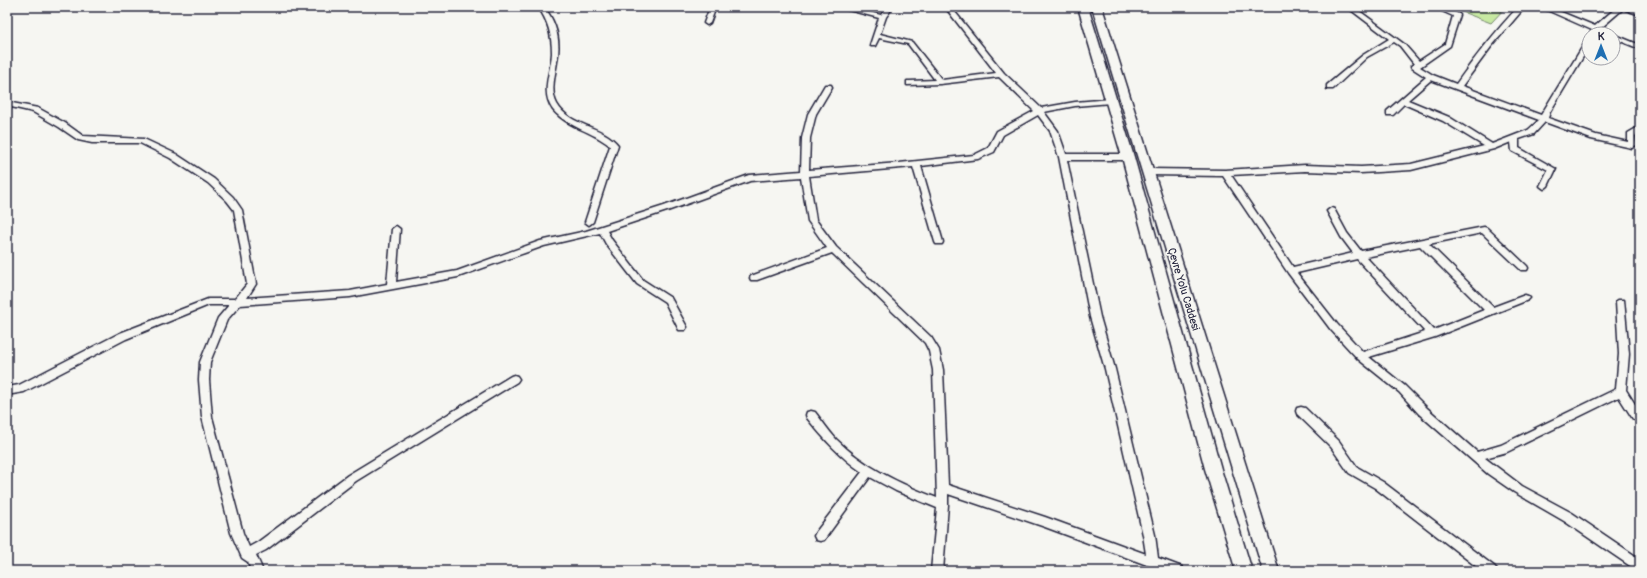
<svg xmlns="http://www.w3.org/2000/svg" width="1647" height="578" viewBox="0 0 1647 578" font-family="Pangolin,sans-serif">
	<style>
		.green { fill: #c7e9a2; stroke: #74866e }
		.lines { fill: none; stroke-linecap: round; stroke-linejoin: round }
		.minor-casing { stroke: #22223b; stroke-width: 3 }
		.highway-casing { stroke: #22223b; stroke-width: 3 }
		.minor { fill: #f6f6f2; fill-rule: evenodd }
		.highway { fill: #f6f6f2; fill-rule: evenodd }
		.labels { text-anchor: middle; stroke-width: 3.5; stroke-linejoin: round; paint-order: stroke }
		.street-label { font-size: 11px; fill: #22223b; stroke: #f6f6f2 }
	</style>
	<rect width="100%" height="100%" fill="#f6f6f2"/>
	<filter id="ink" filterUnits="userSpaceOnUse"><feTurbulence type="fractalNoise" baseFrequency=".025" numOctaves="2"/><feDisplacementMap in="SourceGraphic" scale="8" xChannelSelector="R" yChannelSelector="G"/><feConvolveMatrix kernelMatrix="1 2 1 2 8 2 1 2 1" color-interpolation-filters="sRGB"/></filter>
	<g filter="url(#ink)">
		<path class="green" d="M 1449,7 L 1506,7 L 1491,23 Z"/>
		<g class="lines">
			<defs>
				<path id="minor" d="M 538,7 L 544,7 C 557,23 561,42 557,62 C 555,76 550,91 557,104 C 570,127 603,125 618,145 L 593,222 L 589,225 L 585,222 L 610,146 C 593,131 568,128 553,110 C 540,92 551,72 552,53 C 552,35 548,21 538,7 Z
					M 710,7 L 716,7 L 710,23 L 707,25 L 704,23 Z
					M 837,7 L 849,7 L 881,15 L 887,7 L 893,7 L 886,17 L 880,34 L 912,42 L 942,80 L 996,73 L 945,7 L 951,7 L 1004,73 L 1041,108 L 1075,102 L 1111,99 L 1115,101 L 1111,103 L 1075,106 L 1044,112 L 1058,131 L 1066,154 L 1128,154 L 1132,157 L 1128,160 L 1067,160 L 1100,317 L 1115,369 L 1155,535 L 1158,558 L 1182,567 L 1184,571 L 1163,571 L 1045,527 L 948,494 L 948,505 L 943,571 L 931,571 L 937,508 L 896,491 L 870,477 L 824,540 L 820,541 L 816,540 L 814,536 L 816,532 L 862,472 C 840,457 824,439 807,418 L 806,415 L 807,412 L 811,411 L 815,412 C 822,421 828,430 836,439 C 864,467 900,484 937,498 L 933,370 L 929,351 L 925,343 L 832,253 L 757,280 L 751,280 L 750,278 L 751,276 L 827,248 L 808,221 L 801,177 L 750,181 L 670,210 L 607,231 L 612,240 L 643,280 L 671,298 L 687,327 L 685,330 L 679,330 L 665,302 L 637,284 L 606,244 L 600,233 L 544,246 L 458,277 L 350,297 L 240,305 L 227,320 L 210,362 L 209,380 L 212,417 L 243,533 L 249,547 L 258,542 L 348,475 L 511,376 L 514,375 L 517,376 L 519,379 L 517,382 L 356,481 L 266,550 L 256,555 L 263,571 L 251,571 L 248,562 L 242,558 L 231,533 L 202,417 L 199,380 L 200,362 L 218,318 L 229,305 L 209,305 L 126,339 L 24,392 L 7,395 L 7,387 L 19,385 L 120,333 L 208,299 L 235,299 L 247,284 L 234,210 L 227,201 L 208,183 L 170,158 L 140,143 L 92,143 L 78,140 L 59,127 L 33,112 L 7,106 L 7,102 L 38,108 L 65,123 L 83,136 L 144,139 L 176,154 L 214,179 L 233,197 L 242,210 L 256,284 L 247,298 L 350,291 L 387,284 L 392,229 L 396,226 L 400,229 L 396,282 L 457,271 L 540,241 L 586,231 L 664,206 L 749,175 L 801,171 L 802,138 L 808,114 L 825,85 L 831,85 L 832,87 L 816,114 L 810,138 L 809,170 L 899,163 L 974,155 L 988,148 L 997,131 L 1034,111 L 999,77 L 940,84 L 907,85 L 907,81 L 910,81 L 935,80 L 908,44 L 879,38 L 875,46 L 871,46 L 870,45 L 879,18 ZM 1038,115 L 1050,131 L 1059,157 L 1090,317 L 1105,369 L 1143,535 L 1146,554 L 1045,517 L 948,485 L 943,370 L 939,350 L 931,337 L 836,247 L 816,220 L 809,176 L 913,167 L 935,242 L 936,244 L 942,244 L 943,242 L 921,166 L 978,159 L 994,152 L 1003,135 Z
					M 1347,7 L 1354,7 L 1404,44 L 1419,61 L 1445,44 L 1453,16 L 1433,7 L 1442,7 L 1459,14 L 1460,15 L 1450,46 L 1420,67 L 1433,75 L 1456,84 C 1475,57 1496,31 1518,7 L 1525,7 L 1491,47 L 1462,86 L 1541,115 L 1586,41 L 1589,39 L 1589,47 L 1550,112 L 1548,118 L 1596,135 L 1628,142 L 1628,133 L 1640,126 L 1640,132 L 1635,136 L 1636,145 L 1632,148 L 1591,139 L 1545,122 L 1534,134 L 1519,139 L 1519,148 L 1556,169 L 1548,186 L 1544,189 L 1540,186 L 1548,170 L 1512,151 L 1511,142 L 1494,149 L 1411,170 L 1361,173 L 1305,171 L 1231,175 L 1293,267 L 1353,253 L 1341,237 L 1327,211 L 1331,208 L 1334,209 L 1347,233 L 1361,251 L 1484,227 L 1487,228 L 1527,266 L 1528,268 L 1527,270 L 1521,270 L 1482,233 L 1429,244 L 1493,307 L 1525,295 L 1528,296 L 1530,298 L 1528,300 L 1435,337 L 1369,357 L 1405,386 L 1427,408 L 1477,452 L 1501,445 L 1616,389 L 1619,354 L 1616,302 L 1618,300 L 1624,300 L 1629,354 L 1626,390 L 1640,412 L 1640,423 L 1633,419 L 1619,397 L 1507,452 L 1485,458 L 1522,486 L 1572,513 L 1640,559 L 1640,571 L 1636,570 L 1564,521 L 1514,492 L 1488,474 L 1419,414 L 1399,392 L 1358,359 L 1331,330 L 1288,273 L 1223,176 L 1149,175 L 1145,172 L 1149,169 L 1225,170 L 1305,165 L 1361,167 L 1411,164 L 1484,146 L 1443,121 L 1404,104 L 1393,115 L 1387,115 L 1387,111 L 1426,77 L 1412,68 L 1411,66 L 1414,64 L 1400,46 L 1394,42 L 1367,57 L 1333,89 L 1327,89 L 1327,85 L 1363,55 L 1389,39 ZM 1431,80 L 1539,120 L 1528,130 L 1492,144 L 1449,117 L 1408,100 ZM 1420,246 L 1484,310 L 1434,330 L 1366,257 ZM 1357,259 L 1425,332 L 1363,352 L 1337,324 L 1297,273 Z
					M 1540,7 L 1549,7 L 1595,26 L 1617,7 L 1629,7 L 1640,11 L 1640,15 L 1623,9 L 1601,28 L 1611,34 L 1602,34 L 1598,32 L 1596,34 L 1590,34 L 1592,30 Z
					M 1613,34 L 1640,45 L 1640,49 L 1613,38 Z
					M 1301,407 L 1305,408 L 1339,441 L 1357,467 L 1383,482 L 1495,567 L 1497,571 L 1482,571 L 1375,488 L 1349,473 L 1331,447 L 1297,414 L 1296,411 L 1297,408 Z"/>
				<path id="highway" d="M 1078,7 L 1088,7 L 1134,157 L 1221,469 L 1252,571 L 1236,571 L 1205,469 L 1122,157 Z
					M 1092,7 L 1102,7 L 1279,571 L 1263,571 Z"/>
			</defs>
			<use href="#minor" class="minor-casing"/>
			<use href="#highway" class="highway-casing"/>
			<use href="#minor" class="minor"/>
			<use href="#highway" class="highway"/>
		</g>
	</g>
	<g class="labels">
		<g class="street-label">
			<text transform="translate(1184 289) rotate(73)" y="4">Çevre Yolu Caddesi</text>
		</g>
	</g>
	<rect width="1647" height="578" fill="none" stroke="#f6f6f2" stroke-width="24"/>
	<rect x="12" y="12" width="1623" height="554" fill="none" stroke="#22223b" stroke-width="1.5" filter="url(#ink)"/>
	<g transform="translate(1601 46)"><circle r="19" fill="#f6f6f2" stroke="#a1a1a9"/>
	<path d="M0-3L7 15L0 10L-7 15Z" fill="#1f6fb2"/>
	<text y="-6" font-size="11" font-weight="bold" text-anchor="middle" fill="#22223b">K</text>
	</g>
</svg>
